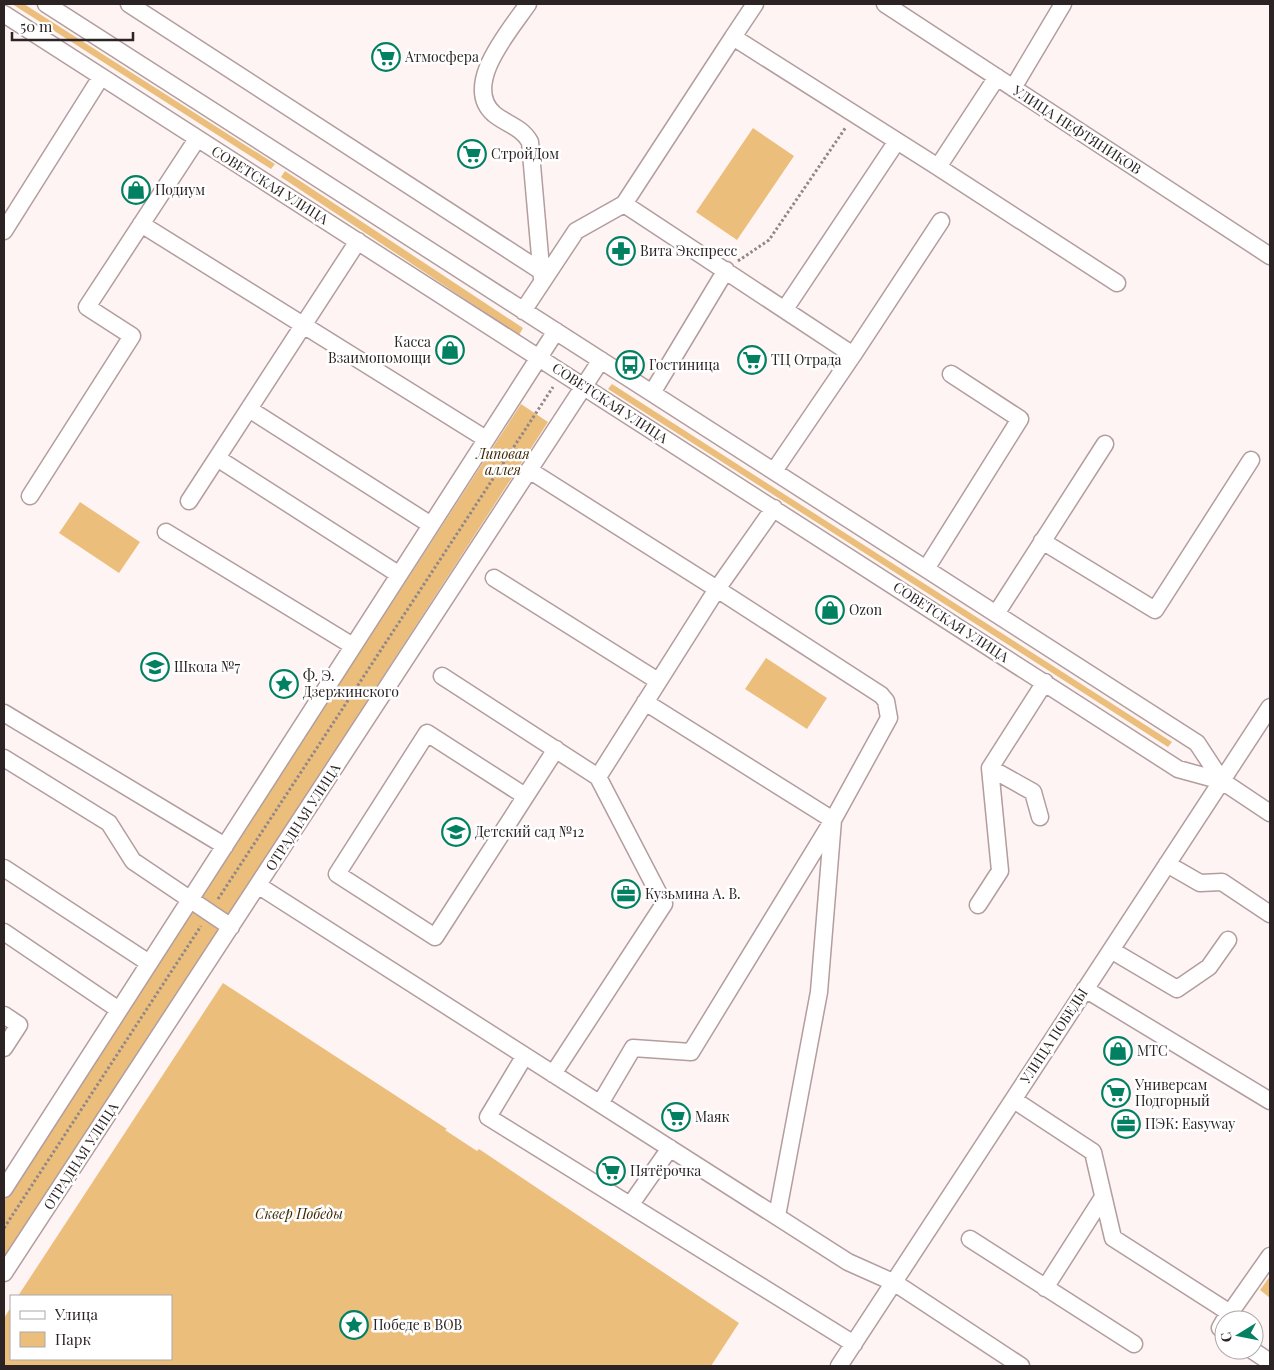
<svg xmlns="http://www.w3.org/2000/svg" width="1274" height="1370" viewBox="0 0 1274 1370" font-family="'Playfair Display',serif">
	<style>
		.green { fill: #ecbe7c }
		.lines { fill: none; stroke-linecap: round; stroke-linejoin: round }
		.minor-casing { stroke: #b39d9e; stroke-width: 19 }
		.path { stroke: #918788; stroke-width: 3; stroke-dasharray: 2.5 2.5; stroke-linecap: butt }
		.minor { stroke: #fff; stroke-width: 16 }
		.labels { text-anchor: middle; stroke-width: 5; stroke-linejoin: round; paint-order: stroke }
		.poi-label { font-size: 14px; fill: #2c2324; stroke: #fff; text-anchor: start }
		.street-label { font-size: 14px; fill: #2c2324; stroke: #fff }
		.park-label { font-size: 14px; font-style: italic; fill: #3c2600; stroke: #fff }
	</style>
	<rect width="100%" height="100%" fill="#fef4f4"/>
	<path class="green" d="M 12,4 L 24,4 L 275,164 L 271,169 Z
		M 753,128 L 794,156 L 737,240 L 696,212 Z
		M 285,171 L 523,328 L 519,335 L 281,177 Z
		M 612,384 L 1172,742 L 1168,747 L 608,389 Z
		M 521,404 L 548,422 L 4,1261 L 4,1201 Z
		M 80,502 L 140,542 L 119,573 L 59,533 Z
		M 766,658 L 827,698 L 807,729 L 745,689 Z
		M 223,983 L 447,1129 L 445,1130 L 477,1151 L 479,1149 L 739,1323 L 711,1366 L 4,1366 L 4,1318 L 11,1307 L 11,1359 L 171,1359 L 171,1296 L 18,1296 Z
		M 1270,1276 L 1270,1298 L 1260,1290 Z"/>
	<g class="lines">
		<defs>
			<path id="minor" d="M 46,4 L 1197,743 L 1222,781
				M 129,4 L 541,271
				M 528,4 C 511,29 461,85 494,114 C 506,124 522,127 530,142 L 542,279
				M 885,4 L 1270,256
				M 4,14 L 1178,769 L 1222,781 L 1270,813
				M 733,37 L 755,4
				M 1013,88 L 1063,4
				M 938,167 L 1117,283
				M 624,204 L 853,355 L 774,471
				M 141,224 L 486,439
				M 4,231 L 101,77
				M 785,309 L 897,141
				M 523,311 L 576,231 L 624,204 L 733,37 L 938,167 L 997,77
				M 853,355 L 941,221
				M 652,393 L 726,270
				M 249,409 L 431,525
				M 217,458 L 398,574
				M 529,470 L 717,589 L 598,777 L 664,904 L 553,1074
				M 30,496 L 132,336 L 87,307 L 197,139
				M 189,501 L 358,241
				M 774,508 L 717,589 L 881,695 L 886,701 L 889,718 L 833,820 L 819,992 L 777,1216
				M 166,532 L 353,646
				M 1042,541 L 1155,610 L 1251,460
				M 926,569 L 1020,419 L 951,374
				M 494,578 L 658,681
				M 996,614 L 1105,444
				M 442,676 L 598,777
				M 4,713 L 225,846
				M 4,758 L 109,823 L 133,861 L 231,927
				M 990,768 L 1033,792 L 1040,817
				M 525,796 L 427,733 L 337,874 L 435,937 L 556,749
				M 1167,864 L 1200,883 L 1222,882 L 1270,914
				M 4,868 L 149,963
				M 259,886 L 848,1262 L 895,1283 L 1021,1366
				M 978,905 L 1000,871 L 990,768 L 1045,682
				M 4,932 L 119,1010
				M 1111,950 L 1177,989 L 1209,967 L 1228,940
				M 1085,989 L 1270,1101
				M 4,1015 L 19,1025 L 4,1048
				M 524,1057 L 488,1117 L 854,1344
				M 1014,1100 L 1093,1152 L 1113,1238 L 1230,1313 L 1270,1256
				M 601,1102 L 633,1048 L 691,1052 L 833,820 L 645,702
				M 4,1189 L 556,331
				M 631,1204 L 670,1148
				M 970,1239 L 1134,1344
				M 4,1273 L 601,360
				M 1045,1288 L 1103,1197
				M 1224,1321 L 1220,1328 L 1224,1331
				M 1252,1350 L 1270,1362
				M 839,1366 L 1270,707"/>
		</defs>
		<use href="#minor" class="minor-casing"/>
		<path class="path" d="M 738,261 L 769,240 L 846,127
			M 218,899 L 553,387
			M 4,1228 L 201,926"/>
		<use href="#minor" class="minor"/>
	</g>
	<defs>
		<symbol id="supermarket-ring" viewBox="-11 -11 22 22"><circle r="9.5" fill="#fff" stroke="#018162" stroke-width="1.5"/><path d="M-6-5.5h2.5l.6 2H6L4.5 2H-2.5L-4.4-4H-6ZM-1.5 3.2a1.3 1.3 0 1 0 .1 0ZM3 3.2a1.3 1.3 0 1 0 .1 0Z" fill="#018162"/></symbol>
		<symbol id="shop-ring" viewBox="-11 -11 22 22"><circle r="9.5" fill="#fff" stroke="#018162" stroke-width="1.5"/><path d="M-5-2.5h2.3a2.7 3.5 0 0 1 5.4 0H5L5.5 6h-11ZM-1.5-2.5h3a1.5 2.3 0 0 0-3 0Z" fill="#018162"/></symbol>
		<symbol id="pharmacy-ring" viewBox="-11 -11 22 22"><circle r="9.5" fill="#fff" stroke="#018162" stroke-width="1.5"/><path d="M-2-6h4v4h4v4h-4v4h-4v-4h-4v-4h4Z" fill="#018162"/></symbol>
		<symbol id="bus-ring" viewBox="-11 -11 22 22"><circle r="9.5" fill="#fff" stroke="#018162" stroke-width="1.5"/><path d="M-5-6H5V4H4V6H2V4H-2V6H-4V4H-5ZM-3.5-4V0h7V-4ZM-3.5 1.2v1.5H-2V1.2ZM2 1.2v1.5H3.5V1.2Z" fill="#018162"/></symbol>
		<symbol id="school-ring" viewBox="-11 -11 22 22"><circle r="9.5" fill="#fff" stroke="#018162" stroke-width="1.5"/><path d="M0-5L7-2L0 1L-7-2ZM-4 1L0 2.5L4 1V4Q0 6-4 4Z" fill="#018162"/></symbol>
		<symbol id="sight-ring" viewBox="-11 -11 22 22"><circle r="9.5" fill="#fff" stroke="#018162" stroke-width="1.5"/><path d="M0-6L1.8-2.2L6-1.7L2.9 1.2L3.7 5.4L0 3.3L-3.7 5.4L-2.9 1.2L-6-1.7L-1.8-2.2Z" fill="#018162"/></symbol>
		<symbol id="office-ring" viewBox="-11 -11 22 22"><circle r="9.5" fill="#fff" stroke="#018162" stroke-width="1.5"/><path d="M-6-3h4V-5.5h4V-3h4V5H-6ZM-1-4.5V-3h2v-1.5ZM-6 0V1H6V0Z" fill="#018162"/></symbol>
	</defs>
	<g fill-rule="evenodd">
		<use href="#supermarket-ring" x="370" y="41" width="32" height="32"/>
		<use href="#supermarket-ring" x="456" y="138" width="32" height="32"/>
		<use href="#shop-ring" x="120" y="174" width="32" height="32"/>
		<use href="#pharmacy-ring" x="605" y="235" width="32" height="32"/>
		<use href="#shop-ring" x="434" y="334" width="32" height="32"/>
		<use href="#supermarket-ring" x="736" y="344" width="32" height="32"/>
		<use href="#bus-ring" x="614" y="349" width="32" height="32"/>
		<use href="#shop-ring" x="814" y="594" width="32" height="32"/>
		<use href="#school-ring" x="139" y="651" width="32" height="32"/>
		<use href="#sight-ring" x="268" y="668" width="32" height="32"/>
		<use href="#school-ring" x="440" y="816" width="32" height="32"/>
		<use href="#office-ring" x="610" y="878" width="32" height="32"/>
		<use href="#shop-ring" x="1102" y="1035" width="32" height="32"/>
		<use href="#supermarket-ring" x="1100" y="1077" width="32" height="32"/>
		<use href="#supermarket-ring" x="660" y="1101" width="32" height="32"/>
		<use href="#office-ring" x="1110" y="1108" width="32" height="32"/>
		<use href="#supermarket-ring" x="595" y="1155" width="32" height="32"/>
		<use href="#sight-ring" x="338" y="1309" width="32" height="32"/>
	</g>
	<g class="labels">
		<g class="poi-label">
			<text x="405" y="62">Атмосфера</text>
			<text x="491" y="159">СтройДом</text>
			<text x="155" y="195">Подиум</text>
			<text x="640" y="256">Вита Экспресс</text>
			<text x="431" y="347" text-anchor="end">Касса<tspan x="431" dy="16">Взаимопомощи</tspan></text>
			<text x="771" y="365">ТЦ Отрада</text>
			<text x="649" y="370">Гостиница</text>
			<text x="849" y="615">Ozon</text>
			<text x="174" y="672">Школа №7</text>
			<text x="303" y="681">Ф. Э.<tspan x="303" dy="16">Дзержинского</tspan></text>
			<text x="475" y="837">Детский сад №12</text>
			<text x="645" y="899">Кузьмина А. В.</text>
			<text x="1137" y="1056">МТС</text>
			<text x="1135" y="1090">Универсам<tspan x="1135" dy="16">Подгорный</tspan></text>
			<text x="695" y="1122">Маяк</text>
			<text x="1145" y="1129">ПЭК: Easyway</text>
			<text x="630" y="1176">Пятёрочка</text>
			<text x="373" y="1330">Победе в ВОВ</text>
		</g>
		<g class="street-label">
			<text transform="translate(1077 130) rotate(33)" y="5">УЛИЦА НЕФТЯНИКОВ</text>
			<text transform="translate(270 185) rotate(32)" y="5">СОВЕТСКАЯ УЛИЦА</text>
			<text transform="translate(610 403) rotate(33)" y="5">СОВЕТСКАЯ УЛИЦА</text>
			<text transform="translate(951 622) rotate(33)" y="5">СОВЕТСКАЯ УЛИЦА</text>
			<text transform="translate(303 817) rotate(-57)" y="5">ОТРАДНАЯ УЛИЦА</text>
			<text transform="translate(1054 1036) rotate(-57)" y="5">УЛИЦА ПОБЕДЫ</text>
			<text transform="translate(81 1156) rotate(-57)" y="5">ОТРАДНАЯ УЛИЦА</text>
		</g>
		<g class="park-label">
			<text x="503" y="459">Липовая<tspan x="503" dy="16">аллея</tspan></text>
			<text x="299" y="1219">Сквер Победы</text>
		</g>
	</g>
	<rect width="1274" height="1370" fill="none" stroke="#2c2324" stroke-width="10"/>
	<rect x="10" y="1295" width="162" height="65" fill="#ffffff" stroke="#aba7a7"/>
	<rect x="20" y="1311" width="25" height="8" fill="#ffffff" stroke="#aba7a7"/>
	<text x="55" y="1320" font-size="15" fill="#2c2324">Улица</text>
	<rect x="20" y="1332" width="25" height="15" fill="#ecbe7c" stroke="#aba7a7"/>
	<text x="55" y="1345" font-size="15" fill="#2c2324">Парк</text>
	<g transform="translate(1239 1335) rotate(260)"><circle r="24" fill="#ffffff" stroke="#aba7a7"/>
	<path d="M0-4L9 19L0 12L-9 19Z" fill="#018162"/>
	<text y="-8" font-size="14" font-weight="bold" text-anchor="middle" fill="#2c2324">С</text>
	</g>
	<path d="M12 32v8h121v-8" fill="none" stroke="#2c2324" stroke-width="2.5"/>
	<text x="20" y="32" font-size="15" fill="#2c2324" stroke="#ffffff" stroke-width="4" paint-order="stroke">50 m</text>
</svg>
